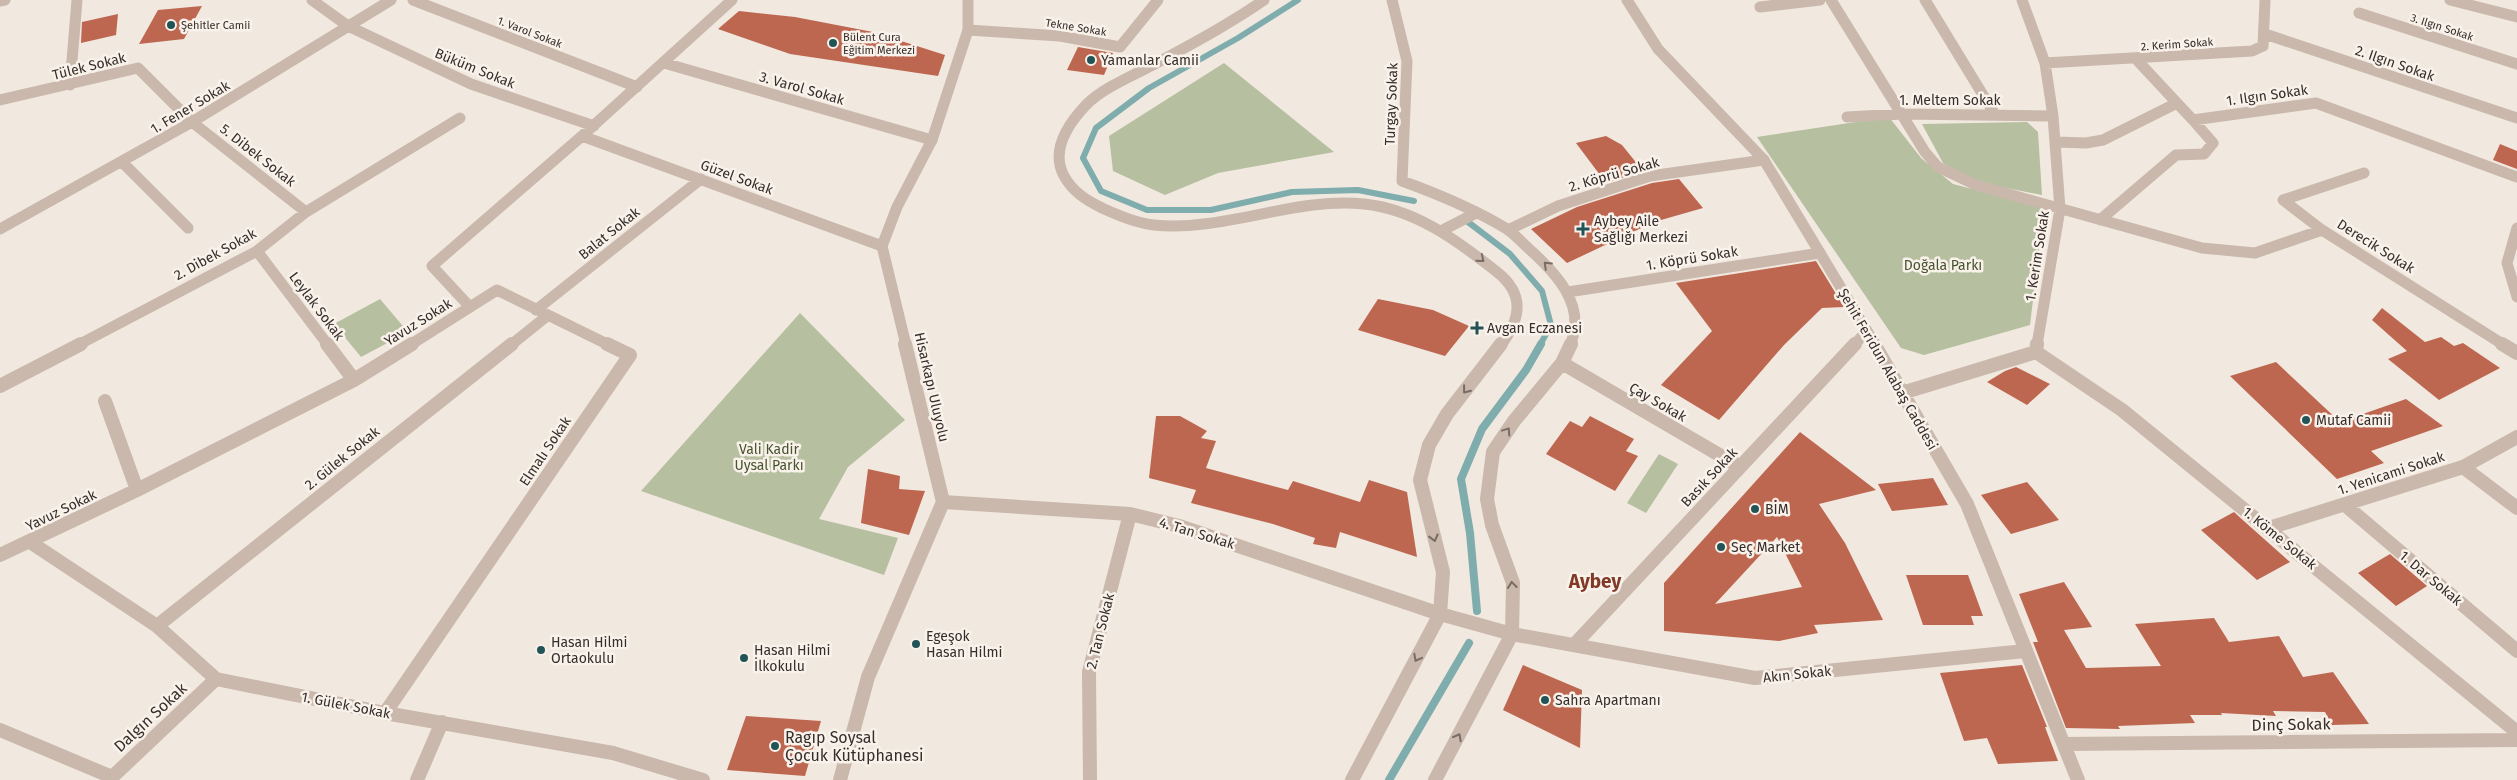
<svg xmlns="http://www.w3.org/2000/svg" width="2517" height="780" viewBox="0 0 2517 780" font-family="'Fira Sans',sans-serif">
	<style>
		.green { fill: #b6bf9f }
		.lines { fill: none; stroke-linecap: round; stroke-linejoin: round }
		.stream-far1 { stroke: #7facad; stroke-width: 6 }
		.stream { stroke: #7facad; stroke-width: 8 }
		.building { fill: #be6750; fill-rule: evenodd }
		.minor-far1 { stroke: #c9b8ab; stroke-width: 11 }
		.minor { stroke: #c9b8ab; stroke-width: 14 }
		.tertiary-far1 { stroke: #c9b8ab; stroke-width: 11 }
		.tertiary { stroke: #c9b8ab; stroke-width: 14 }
		.oneway { stroke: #796c64 }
		.poi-dot { fill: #225456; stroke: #f9f2eb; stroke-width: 2 }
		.labels { text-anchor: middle; stroke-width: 5; stroke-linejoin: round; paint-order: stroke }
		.far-poi-label { font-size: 11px; fill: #372d2a; stroke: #f9f2eb; text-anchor: start }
		.far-street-label { font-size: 11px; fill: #372d2a; stroke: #f9f2eb }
		.poi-label { font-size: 14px; fill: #372d2a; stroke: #f9f2eb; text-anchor: start }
		.street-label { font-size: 14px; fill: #372d2a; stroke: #f9f2eb }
		.park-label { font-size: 14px; fill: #48542f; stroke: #f9f2eb }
		.near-street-label { font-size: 16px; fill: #372d2a; stroke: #f9f2eb }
		.near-poi-label { font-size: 16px; fill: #372d2a; stroke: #f9f2eb; text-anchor: start }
		.district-label { font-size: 19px; font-weight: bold; fill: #813a28; stroke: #f9f2eb }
	</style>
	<rect width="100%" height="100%" fill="#f1e8df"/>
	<path class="green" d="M 1224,63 L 1334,152 L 1218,173 L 1165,195 L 1113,171 L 1109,136 Z
		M 1889,117 L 1921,158 L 1953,184 L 2044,208 L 2030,325 L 1924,355 L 1901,348 L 1757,137 Z
		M 2027,122 L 2038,132 L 2042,195 L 1976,182 L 1943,163 L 1922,124 Z
		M 380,299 L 408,332 L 361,357 L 334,324 Z
		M 800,313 L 905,420 L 848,467 L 819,519 L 898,538 L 884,575 L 641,491 Z
		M 1659,454 L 1678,464 L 1646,513 L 1627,503 Z"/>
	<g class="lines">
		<path class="stream-far1" d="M 1298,0 L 1238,38 L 1149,88 L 1096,128 L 1083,158 L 1101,191 L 1147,210 L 1211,210 L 1292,192 L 1358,190 L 1414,201
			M 1468,222 L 1510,254 L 1542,291 L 1551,325 L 1540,345"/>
		<path class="stream" d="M 1477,611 L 1470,533 L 1461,479 L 1482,429 L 1526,370 L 1541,344
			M 1389,780 L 1469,643"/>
	</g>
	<path class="building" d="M 202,6 L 184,39 L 139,44 L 158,10 Z
		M 739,11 L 795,17 L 873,32 L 945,55 L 938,76 L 790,54 L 718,29 Z
		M 118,14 L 116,35 L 81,43 L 82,22 Z
		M 1078,47 L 1113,53 L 1104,75 L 1067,70 Z
		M 1606,136 L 1622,145 L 1643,171 L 1606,183 L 1576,143 Z
		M 2500,144 L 2517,151 L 2517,169 L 2493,160 Z
		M 1679,179 L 1703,208 L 1654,222 L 1567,263 L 1531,229 L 1577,207 L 1652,183 Z
		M 1816,261 L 1844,307 L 1822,308 L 1784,345 L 1719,420 L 1661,385 L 1712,331 L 1676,283 Z
		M 1378,299 L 1433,310 L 1469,326 L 1445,356 L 1358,330 Z
		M 2382,308 L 2425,342 L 2441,337 L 2454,346 L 2463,343 L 2500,368 L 2439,400 L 2388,359 L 2407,351 L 2372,320 Z
		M 2276,362 L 2340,422 L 2406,399 L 2443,426 L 2371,451 L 2384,463 L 2337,479 L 2230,376 Z
		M 2016,367 L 2050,384 L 2027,405 L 1987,382 L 2005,371 Z
		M 1156,416 L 1180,416 L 1207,431 L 1201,438 L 1216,441 L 1206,468 L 1288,490 L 1293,481 L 1360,502 L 1369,480 L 1407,492 L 1417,557 L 1340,532 L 1336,548 L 1313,544 L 1315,538 L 1273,524 L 1191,503 L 1196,490 L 1149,478 Z
		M 1590,416 L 1634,439 L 1626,451 L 1638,456 L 1615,491 L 1546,454 L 1570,421 L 1582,427 Z
		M 1800,432 L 1876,490 L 1819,504 L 1845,543 L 1883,620 L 1814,625 L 1818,633 L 1779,641 L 1664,631 L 1664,583 ZM 1777,537 L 1802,587 L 1715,604 Z
		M 868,469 L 900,476 L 899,489 L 925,491 L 909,535 L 861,523 Z
		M 1933,478 L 1948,505 L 1892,511 L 1878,484 Z
		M 2027,482 L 2059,520 L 2011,534 L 1981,495 Z
		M 2234,512 L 2245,522 L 2290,562 L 2257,580 L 2201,530 Z
		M 2390,554 L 2427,586 L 2396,606 L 2358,573 Z
		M 1906,575 L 1968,575 L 1983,616 L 1971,616 L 1974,625 L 1923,625 Z
		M 2064,582 L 2092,627 L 2064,630 L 2086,668 L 2161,666 L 2135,624 L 2214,618 L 2229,642 L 2279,636 L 2303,677 L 2333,672 L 2369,724 L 2332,725 L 2325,712 L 2273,711 L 2276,716 L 2221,713 L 2222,715 L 2190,715 L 2195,723 L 2118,726 L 2120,729 L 2066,728 L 2033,642 L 2038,642 L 2019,594 Z
		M 1523,665 L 1582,690 L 1580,748 L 1503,710 Z
		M 2022,665 L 2047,727 L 2045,727 L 2058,761 L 1998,764 L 1987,738 L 1964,741 L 1940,673 Z
		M 746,716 L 821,721 L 805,776 L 727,770 Z"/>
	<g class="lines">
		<path class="minor-far1" d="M 312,0 L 348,26 L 471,84 L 594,126
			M 413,0 L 637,87
			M 1264,0 C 1228,25 1190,45 1151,66 C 1130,77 1103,88 1086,105 C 1068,124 1050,150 1064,176 C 1073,192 1086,200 1102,208 C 1118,215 1136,223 1154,225 C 1224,232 1293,197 1364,204 C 1415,209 1458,241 1497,272 C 1525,294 1521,319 1501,345
			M 1392,0 L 1407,61 L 1402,181 C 1438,194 1474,209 1507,229 C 1514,234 1521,241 1527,247 C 1554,271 1588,305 1570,345
			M 1831,0 L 1925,152 L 1938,167 L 1976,185 L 2202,248 L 2255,253 L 2322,230 L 2504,345
			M 1925,0 L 1994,113
			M 2022,0 L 2045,63 L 2053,116 L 2060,209 L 2037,345
			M 2450,0 L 2517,17
			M 0,1 L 5,0
			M 1760,7 L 1820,0
			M 2359,13 L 2517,64
			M 968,30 L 1060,36 L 1120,47 L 1158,0
			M 2265,34 L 2517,118
			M 2136,59 L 2177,103
			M 664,63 L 932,140
			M 2045,63 L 2252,51 L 2263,46 L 2265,0
			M 70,85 L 77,0
			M 0,100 L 138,68 L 192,122 L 306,212
			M 1847,117 L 1902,114 L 2053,116
			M 582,136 L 882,246
			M 2055,142 L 2086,143 L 2103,140 L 2177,103 L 2193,120 L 2316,103 L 2517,177
			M 123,163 L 188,228
			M 2100,220 L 2176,155 L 2204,154 L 2213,143 L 2193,120
			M 2517,228 L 2507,263 L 2517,297
			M 0,229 L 192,122 L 391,0
			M 1508,230 L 1558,206 L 1650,176 L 1764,160
			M 2322,230 L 2283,200 L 2364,173
			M 1441,231 L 1476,213
			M 257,251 L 328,345
			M 1568,292 L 1820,253
			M 470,307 L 497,290 L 609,345
			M 536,310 L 701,179
			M 78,345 L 257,251 L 306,212 L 460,118
			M 410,345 L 470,307 L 432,266 L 582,136 L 732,0
			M 511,345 L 547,316
			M 1854,345 L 1867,331 L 1875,345"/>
		<path class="minor" d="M 327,344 L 354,380
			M 1571,344 L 1562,363 L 1514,421 L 1493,452 L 1487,499 L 1492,525 L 1513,583 L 1512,634 L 1755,678 L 2025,651
			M 1874,344 L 1967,504 L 2078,780
			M 2502,344 L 2517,353
			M 2036,352 L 2122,410 L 2517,732
			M 1562,363 L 1740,467
			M 0,386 L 81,344
			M 1902,393 L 2036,352 L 2037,344
			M 105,401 L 137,490
			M 2463,467 L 2517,508
			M 943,502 L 1130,514 L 1179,526 L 1440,614 L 1443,572 L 1420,480 L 1429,445 L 1447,414 L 1501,344
			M 2345,505 L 2517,651
			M 2269,528 L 2463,467 L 2517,437
			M 30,542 L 157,626 L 216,679 L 385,713 L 613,753 L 703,780
			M 0,555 L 137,490 L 354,380 L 412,344
			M 157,626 L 512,344
			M 1574,645 L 1855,344
			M 385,713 L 630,355 L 607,344
			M 0,730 L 112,777
			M 2065,744 L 2517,740
			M 109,780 L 216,679
			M 417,780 L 442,722
			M 1090,780 L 1089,672 L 1130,514"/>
		<path class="tertiary-far1" d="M 1627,0 L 1658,49 L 1764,160 L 1867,331
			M 906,345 L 882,246 L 897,207 L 932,140 L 968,30 L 968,0"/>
		<path class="tertiary" d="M 840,780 L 868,677 L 943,502 L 905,344
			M 1352,780 L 1440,614 L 1512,634 L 1435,780"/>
	</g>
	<defs><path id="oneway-chevron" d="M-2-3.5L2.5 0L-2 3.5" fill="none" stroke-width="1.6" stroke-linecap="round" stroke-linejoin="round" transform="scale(1.25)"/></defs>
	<g class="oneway">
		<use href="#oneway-chevron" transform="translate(1481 259) rotate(39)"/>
		<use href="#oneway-chevron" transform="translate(1547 265) rotate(-136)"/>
		<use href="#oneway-chevron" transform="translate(1466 390) rotate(128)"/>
		<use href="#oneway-chevron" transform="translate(1507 431) rotate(-56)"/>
		<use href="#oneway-chevron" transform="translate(1434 538) rotate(76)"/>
		<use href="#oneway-chevron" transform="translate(1512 585) rotate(-97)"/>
		<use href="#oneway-chevron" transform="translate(1417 658) rotate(118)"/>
		<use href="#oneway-chevron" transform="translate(1458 737) rotate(-62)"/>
	</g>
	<g class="poi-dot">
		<circle cx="171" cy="25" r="5"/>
		<circle cx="833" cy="43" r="5"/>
		<circle cx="1091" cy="60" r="5"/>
		<path d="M1580.5 221.5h5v5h5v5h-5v5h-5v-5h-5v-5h5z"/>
		<path d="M1474.5 320.5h5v5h5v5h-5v5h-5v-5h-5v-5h5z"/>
		<circle cx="2306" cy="420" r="5"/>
		<circle cx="1755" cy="509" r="5"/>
		<circle cx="1721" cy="547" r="5"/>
		<circle cx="916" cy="644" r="5"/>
		<circle cx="541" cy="650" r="5"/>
		<circle cx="744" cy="658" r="5"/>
		<circle cx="1545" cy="700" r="5"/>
		<circle cx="775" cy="746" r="5"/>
	</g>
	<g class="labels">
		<g class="far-poi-label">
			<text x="181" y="29">Şehitler Camii</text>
			<text x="843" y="41">Bülent Cura<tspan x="843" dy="13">Eğitim Merkezi</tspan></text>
		</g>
		<g class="far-street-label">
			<text transform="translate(1076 27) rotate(9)" y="4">Tekne Sokak</text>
			<text transform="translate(2442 27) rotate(18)" y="4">3. Ilgın Sokak</text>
			<text transform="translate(530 32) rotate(21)" y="4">1. Varol Sokak</text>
			<text transform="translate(2177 44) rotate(-4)" y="4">2. Kerim Sokak</text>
		</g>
		<g class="poi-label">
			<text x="1101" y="65">Yamanlar Camii</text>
			<text x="1594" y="226">Aybey Aile<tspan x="1594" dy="16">Sağlığı Merkezi</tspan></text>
			<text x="1487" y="333">Avgan Eczanesi</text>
			<text x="2316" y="425">Mutaf Camii</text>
			<text x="1765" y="514">BİM</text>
			<text x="1731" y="552">Seç Market</text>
			<text x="926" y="641">Egeşok<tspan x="926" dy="16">Hasan Hilmi</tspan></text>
			<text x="551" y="647">Hasan Hilmi<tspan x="551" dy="16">Ortaokulu</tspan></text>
			<text x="754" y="655">Hasan Hilmi<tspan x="754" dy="16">İlkokulu</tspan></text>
			<text x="1555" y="705">Sahra Apartmanı</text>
		</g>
		<g class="street-label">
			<text transform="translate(2395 63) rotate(19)" y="5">2. Ilgın Sokak</text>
			<text transform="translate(89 66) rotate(-14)" y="5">Tülek Sokak</text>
			<text transform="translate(475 68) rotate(22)" y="5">Büküm Sokak</text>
			<text transform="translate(802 88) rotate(16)" y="5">3. Varol Sokak</text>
			<text transform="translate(2267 95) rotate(-8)" y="5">1. Ilgın Sokak</text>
			<text x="1950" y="105">1. Meltem Sokak</text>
			<text transform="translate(1391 104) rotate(-88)" y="5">Turgay Sokak</text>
			<text transform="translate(190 107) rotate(-31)" y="5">1. Fener Sokak</text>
			<text transform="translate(258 155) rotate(38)" y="5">5. Dibek Sokak</text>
			<text transform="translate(1614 174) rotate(-16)" y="5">2. Köprü Sokak</text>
			<text transform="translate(737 177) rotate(20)" y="5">Güzel Sokak</text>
			<text transform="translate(609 233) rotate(-39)" y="5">Balat Sokak</text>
			<text transform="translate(2376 246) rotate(32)" y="5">Derecik Sokak</text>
			<text transform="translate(215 254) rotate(-29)" y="5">2. Dibek Sokak</text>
			<text transform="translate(2037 256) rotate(-81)" y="5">1. Kerim Sokak</text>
			<text transform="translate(1692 258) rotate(-9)" y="5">1. Köprü Sokak</text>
			<text transform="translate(317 306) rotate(53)" y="5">Leylak Sokak</text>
			<text transform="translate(418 322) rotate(-32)" y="5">Yavuz Sokak</text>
			<text transform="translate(1888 369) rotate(60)" y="5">Şehit Feridun Alabaş Caddesi</text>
			<text transform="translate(932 387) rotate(77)" y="5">Hisarkapı Uluyolu</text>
			<text transform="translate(1658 402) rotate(30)" y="5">Çay Sokak</text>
			<text transform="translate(545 451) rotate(-56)" y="5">Elmalı Sokak</text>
			<text transform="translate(342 458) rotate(-39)" y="5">2. Gülek Sokak</text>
			<text transform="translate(2391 473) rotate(-18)" y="5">1. Yenicami Sokak</text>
			<text transform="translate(1709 477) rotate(-47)" y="5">Basık Sokak</text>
			<text transform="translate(61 510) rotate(-26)" y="5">Yavuz Sokak</text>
			<text transform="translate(1197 533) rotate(17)" y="5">4. Tan Sokak</text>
			<text transform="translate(2280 538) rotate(39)" y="5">1. Köme Sokak</text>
			<text transform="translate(2431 578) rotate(40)" y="5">1. Dar Sokak</text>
			<text transform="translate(1100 631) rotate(-76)" y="5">2. Tan Sokak</text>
			<text transform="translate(1797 674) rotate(-6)" y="5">Akın Sokak</text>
			<text transform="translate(346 705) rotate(11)" y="5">1. Gülek Sokak</text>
		</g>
		<g class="park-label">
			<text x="1943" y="270">Doğala Parkı</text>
			<text x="769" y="454">Vali Kadir<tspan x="769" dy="16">Uysal Parkı</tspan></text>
		</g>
		<g class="near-street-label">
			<text transform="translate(150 717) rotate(-43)" y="6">Dalgın Sokak</text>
			<text transform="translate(2291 724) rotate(-1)" y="6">Dinç Sokak</text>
		</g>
		<g class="near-poi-label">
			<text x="785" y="743">Ragıp Soysal<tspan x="785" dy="18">Çocuk Kütüphanesi</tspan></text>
		</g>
		<g class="district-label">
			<text x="1595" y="588">Aybey</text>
		</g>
	</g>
</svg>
